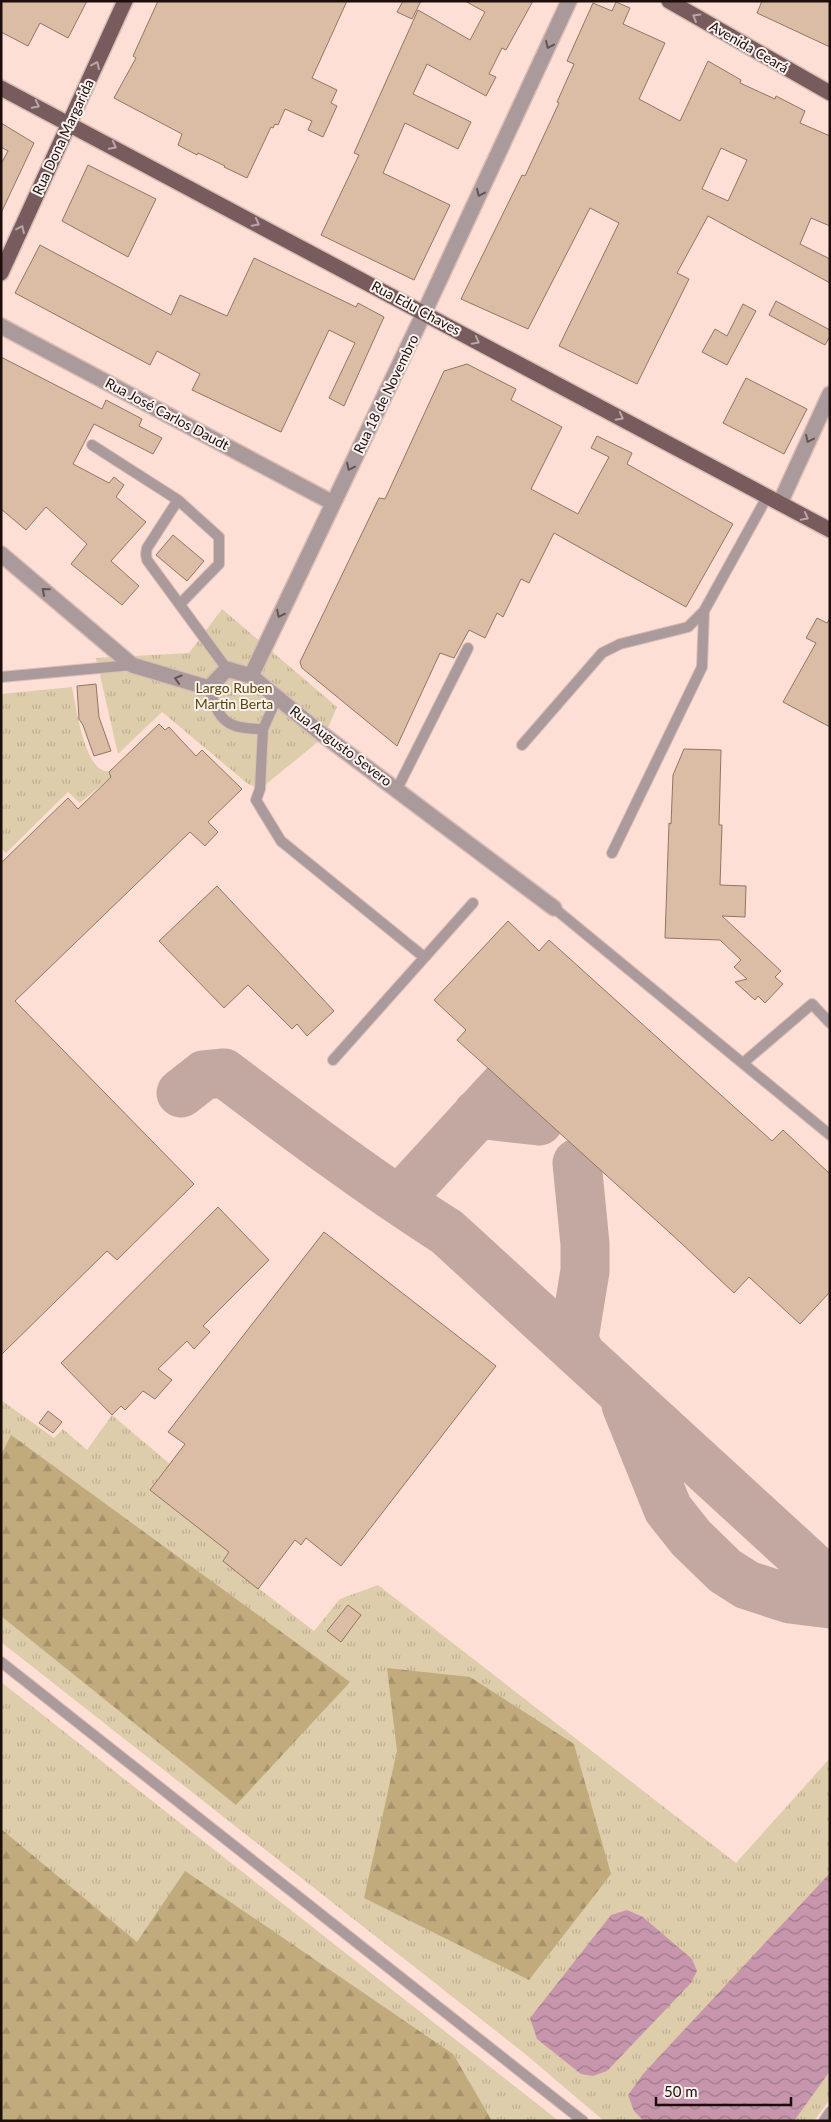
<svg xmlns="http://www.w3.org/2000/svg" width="831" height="2122" viewBox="0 0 831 2122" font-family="Lato,sans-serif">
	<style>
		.grass { fill: url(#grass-tufts) }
		.forest { fill: url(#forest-firs) }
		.water { fill: url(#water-waves) }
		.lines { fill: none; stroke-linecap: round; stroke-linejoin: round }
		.taxiway { stroke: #c2a8a1; stroke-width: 49 }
		.building { fill: #dbbda6; stroke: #917660; fill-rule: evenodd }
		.service-casing { stroke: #dabeb6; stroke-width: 12 }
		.minor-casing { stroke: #dabeb6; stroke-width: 18 }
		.tertiary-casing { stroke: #dabeb6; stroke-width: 18 }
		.primary-casing { stroke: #dabeb6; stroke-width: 18 }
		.service { stroke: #ab9a9b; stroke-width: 10 }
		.minor { stroke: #ab9a9b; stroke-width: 15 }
		.tertiary { stroke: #ab9a9b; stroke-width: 15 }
		.primary { stroke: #785b5d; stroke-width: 15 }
		.oneway { stroke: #b9a6a6 }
		.oneway2 { stroke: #635453 }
		.labels { text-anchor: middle; stroke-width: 4; stroke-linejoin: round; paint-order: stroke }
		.street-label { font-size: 14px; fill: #1b0e0b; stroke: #faf2ef }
		.park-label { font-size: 14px; fill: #5a4408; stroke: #faf2ef }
	</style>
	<defs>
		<pattern id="grass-tufts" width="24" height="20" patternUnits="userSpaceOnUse" patternTransform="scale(1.25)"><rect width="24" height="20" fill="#ddcdaa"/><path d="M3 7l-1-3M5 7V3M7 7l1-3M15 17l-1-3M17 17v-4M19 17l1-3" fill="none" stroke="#bdaf91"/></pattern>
		<pattern id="forest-firs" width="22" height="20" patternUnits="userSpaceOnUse" patternTransform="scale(1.25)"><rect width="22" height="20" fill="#c1ab7d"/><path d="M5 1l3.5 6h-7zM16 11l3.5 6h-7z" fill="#a5926b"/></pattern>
		<pattern id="water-waves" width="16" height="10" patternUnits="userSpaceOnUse" patternTransform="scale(1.25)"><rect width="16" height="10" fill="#c796ad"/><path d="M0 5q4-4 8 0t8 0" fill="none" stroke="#a1798b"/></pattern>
	</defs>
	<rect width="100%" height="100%" fill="#fedfd6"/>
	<path class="grass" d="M 222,609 L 337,707 L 324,737 L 260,789 L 248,784 L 162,712 L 118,754 L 96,658 L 189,653 Z
		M 72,687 C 76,707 84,766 105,771 C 109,772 113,772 117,772 L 80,803 L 68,792 L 6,853 L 1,848 L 1,694 Z
		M 1,1400 L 54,1438 L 63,1429 L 87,1450 L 112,1415 L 170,1464 L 150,1490 L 229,1552 L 223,1561 L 314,1631 L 340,1599 L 378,1585 L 736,1863 L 830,1758 L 830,2099 L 814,2121 L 604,2121 L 524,2053 L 1,1642 Z
		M 1,1682 L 559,2121 L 1,2121 Z"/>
	<path class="forest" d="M 11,1435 L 350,1682 L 236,1805 L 1,1616 L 1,1455 Z
		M 387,1668 L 470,1677 L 574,1744 L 611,1874 L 529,1980 L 364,1898 L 397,1751 Z
		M 1,1829 L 137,1942 L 185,1871 L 453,2054 L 492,2121 L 1,2121 Z"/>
	<path class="water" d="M 830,1873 L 830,2071 L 794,2121 L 644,2121 L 634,2111 L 628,2095 L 643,2074 Z
		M 627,1910 L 643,1917 L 692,1959 L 697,1971 L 691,1983 L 607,2071 L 593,2076 L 581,2074 L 537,2039 L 530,2018 L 611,1915 Z"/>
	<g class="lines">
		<path class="taxiway" d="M 181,1093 L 204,1075 L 224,1073 C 297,1128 370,1183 447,1232 L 830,1583
			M 477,1114 L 539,1121
			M 577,1163 L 585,1244 L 585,1271 L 574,1338 L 580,1354
			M 399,1200 L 510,1079
			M 626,1405 L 668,1509 L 691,1538 L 725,1571 L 747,1585 L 790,1599 L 830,1604"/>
	</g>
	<path class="building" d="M 1,1 L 87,1 L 68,38 L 40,23 L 28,46 L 1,32 Z
		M 158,1 L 347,1 L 312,78 L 337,90 L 331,103 L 337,106 L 323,137 L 308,130 L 312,121 L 285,109 L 278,125 L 275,124 L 273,128 L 271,127 L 247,178 L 224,167 L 225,166 L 198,153 L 197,155 L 178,145 L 182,134 L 114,98 L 136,58 L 133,56 Z
		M 403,1 L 421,1 L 412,19 L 397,12 Z
		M 465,1 L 533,1 L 506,50 L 502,48 L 489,74 L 496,77 L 486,96 L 427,64 L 413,94 L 471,122 L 458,149 L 405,123 L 383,173 L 450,205 L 414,280 L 321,235 L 359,155 L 354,153 L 418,10 L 470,40 L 485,12 Z
		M 762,1 L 830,1 L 830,47 L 757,13 Z
		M 616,2 L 630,8 L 623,24 L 665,43 L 639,99 L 680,121 L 708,61 L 741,80 L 740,83 L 775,99 L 776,96 L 805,111 L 800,123 L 830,136 L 830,226 L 811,218 L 800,244 L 830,259 L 830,283 L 708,216 L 677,273 L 689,279 L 637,384 L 559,346 L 619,223 L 590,208 L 528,329 L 461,299 L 522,175 L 525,176 L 559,103 L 557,102 L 574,64 L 567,61 L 593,3 L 612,11 ZM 721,148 L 747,160 L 728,201 L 702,189 Z
		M 1,123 L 34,143 L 1,213 L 1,164 L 8,151 L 1,147 Z
		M 88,165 L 156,199 L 128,257 L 62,221 Z
		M 40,245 L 171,315 L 180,295 L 227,316 L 254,258 L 356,307 L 358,303 L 384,317 L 344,406 L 329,398 L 355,343 L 329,330 L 281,432 L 192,390 L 200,374 L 157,351 L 150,365 L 15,293 Z
		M 776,301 L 830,330 L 830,336 L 825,345 L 769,315 Z
		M 743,304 L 756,311 L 727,365 L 702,352 L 715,329 L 727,336 Z
		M 1,357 L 102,409 L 106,400 L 142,419 L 139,426 L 162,438 L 153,454 L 94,424 L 73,464 L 109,483 L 114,477 L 124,485 L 116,497 L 146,522 L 111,561 L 139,586 L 122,605 L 71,564 L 87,544 L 46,507 L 26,530 L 1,509 Z
		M 467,364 L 516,389 L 511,400 L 562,427 L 531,489 L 578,514 L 609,457 L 591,448 L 597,436 L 632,453 L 627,464 L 733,524 L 686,607 L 554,533 L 529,583 L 521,579 L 503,617 L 497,613 L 485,638 L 469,630 L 454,658 L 440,653 L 397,746 L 302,668 L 300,662 L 379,498 L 385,499 L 444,371 Z
		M 746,378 L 807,409 L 784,454 L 723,423 Z
		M 173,535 L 204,561 L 187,581 L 156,555 Z
		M 817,618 L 827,623 L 830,618 L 830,727 L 783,702 L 816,643 L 806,638 Z
		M 96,684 L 99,717 L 111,751 L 94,756 L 83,725 L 79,719 L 77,686 Z
		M 159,724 L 165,730 L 169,727 L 196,756 L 202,750 L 242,789 L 208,822 L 218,832 L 205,846 L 190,832 L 15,1001 L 194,1184 L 117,1260 L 107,1251 L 1,1355 L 1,863 L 68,798 L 78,809 L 111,777 L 109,772 Z
		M 684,749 L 721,750 L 719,825 L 722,825 L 720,885 L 746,886 L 745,917 L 722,916 L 781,971 L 775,977 L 783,984 L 765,1003 L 758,996 L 755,1000 L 735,982 L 747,979 L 734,967 L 741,960 L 720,940 L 665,938 L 669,823 L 671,824 L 673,775 Z
		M 217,886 L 334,1011 L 307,1036 L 297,1024 L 292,1029 L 248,985 L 224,1008 L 159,941 Z
		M 508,921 L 539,951 L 549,940 L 772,1141 L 783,1130 L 830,1174 L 830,1292 L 800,1324 L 749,1277 L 734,1293 L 680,1242 L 457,1040 L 466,1030 L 434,1000 Z
		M 218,1207 L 269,1260 L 203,1326 L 210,1332 L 194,1349 L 187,1341 L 158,1369 L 172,1380 L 155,1399 L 143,1391 L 125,1410 L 121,1406 L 112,1415 L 61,1363 Z
		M 324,1232 L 496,1366 L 341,1566 L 306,1538 L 301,1545 L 295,1540 L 258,1589 L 223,1561 L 229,1552 L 150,1490 L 185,1444 L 168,1432 Z
		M 48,1411 L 62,1422 L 53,1433 L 39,1423 Z
		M 348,1605 L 361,1615 L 341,1642 L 327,1631 Z"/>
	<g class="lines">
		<defs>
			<path id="service" d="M 92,445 L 178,500 L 147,548 L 146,554 L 147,560 L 227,669
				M 178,500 L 219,537 L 219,564 L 180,604
				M 1,677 L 132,665
				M 209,688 C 219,722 227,729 263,729 L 277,698
				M 263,729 L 260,789 L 256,800 L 281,841 L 424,957
				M 522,745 L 602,653 L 620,644 L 688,627 L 704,611 L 767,497
				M 397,789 L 468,648
				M 612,853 L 702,667 L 704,611
				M 554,908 L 830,1135
				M 333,1060 L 473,903
				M 743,1063 L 812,1004 L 830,1023
				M 1,1662 L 583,2121
				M 824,2121 L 830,2112"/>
			<path id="minor" d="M 1,326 L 333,503
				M 1,554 L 132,665 L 209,688 L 227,669 L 251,676 L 318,731 L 554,908
				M 251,676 L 424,313 L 569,1"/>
			<path id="tertiary" d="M 780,503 L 830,394"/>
			<path id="primary" d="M 669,1 L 830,93
				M 1,88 L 830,530
				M 1,273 L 125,1"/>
		</defs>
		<use href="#service" class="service-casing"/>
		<use href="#minor" class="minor-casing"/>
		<use href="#tertiary" class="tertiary-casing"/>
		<use href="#primary" class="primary-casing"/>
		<use href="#service" class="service"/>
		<use href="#minor" class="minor"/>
		<use href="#tertiary" class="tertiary"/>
		<use href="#primary" class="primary"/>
	</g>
	<defs><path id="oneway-chevron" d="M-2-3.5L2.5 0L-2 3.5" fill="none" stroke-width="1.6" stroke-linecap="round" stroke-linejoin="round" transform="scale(1.25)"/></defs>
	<g class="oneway">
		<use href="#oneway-chevron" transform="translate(696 17) rotate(-150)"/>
		<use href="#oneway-chevron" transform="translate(96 65) rotate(-65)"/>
		<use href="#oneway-chevron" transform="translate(36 105) rotate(27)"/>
		<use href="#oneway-chevron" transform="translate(113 146) rotate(28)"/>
		<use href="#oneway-chevron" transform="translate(256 223) rotate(28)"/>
		<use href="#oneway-chevron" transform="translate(21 229) rotate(-65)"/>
		<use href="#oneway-chevron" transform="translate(476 341) rotate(28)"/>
		<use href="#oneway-chevron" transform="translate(620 417) rotate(28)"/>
		<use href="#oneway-chevron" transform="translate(805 517) rotate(28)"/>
	</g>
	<g class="oneway2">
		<use href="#oneway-chevron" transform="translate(549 45) rotate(115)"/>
		<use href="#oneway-chevron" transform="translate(480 193) rotate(115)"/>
		<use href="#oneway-chevron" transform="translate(809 439) rotate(115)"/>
		<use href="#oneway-chevron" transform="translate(350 467) rotate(116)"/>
		<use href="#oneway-chevron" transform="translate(45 591) rotate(-140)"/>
		<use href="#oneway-chevron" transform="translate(280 614) rotate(116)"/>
		<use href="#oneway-chevron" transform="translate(178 679) rotate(-163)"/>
	</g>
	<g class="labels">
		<g class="street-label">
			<text transform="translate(749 47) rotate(30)" y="5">Avenida Ceará</text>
			<text transform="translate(63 137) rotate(-65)" y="5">Rua Dona Margarida</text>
			<text transform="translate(416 308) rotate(28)" y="5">Rua Edu Chaves</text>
			<text transform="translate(386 394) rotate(-64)" y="5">Rua 18 de Novembro</text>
			<text transform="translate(167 414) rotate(28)" y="5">Rua José Carlos Daudt</text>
			<text transform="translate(341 746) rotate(37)" y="5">Rua Augusto Severo</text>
		</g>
		<g class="park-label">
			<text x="234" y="693">Largo Ruben<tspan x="234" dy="16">Martin Berta</tspan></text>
		</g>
	</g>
	<rect width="831" height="2122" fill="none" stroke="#1b0e0b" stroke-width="5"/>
	<path d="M656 2097v8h135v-8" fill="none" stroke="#1b0e0b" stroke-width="2.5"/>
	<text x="664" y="2097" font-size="15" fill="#1b0e0b" stroke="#faf2ef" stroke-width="4" paint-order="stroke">50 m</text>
</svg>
